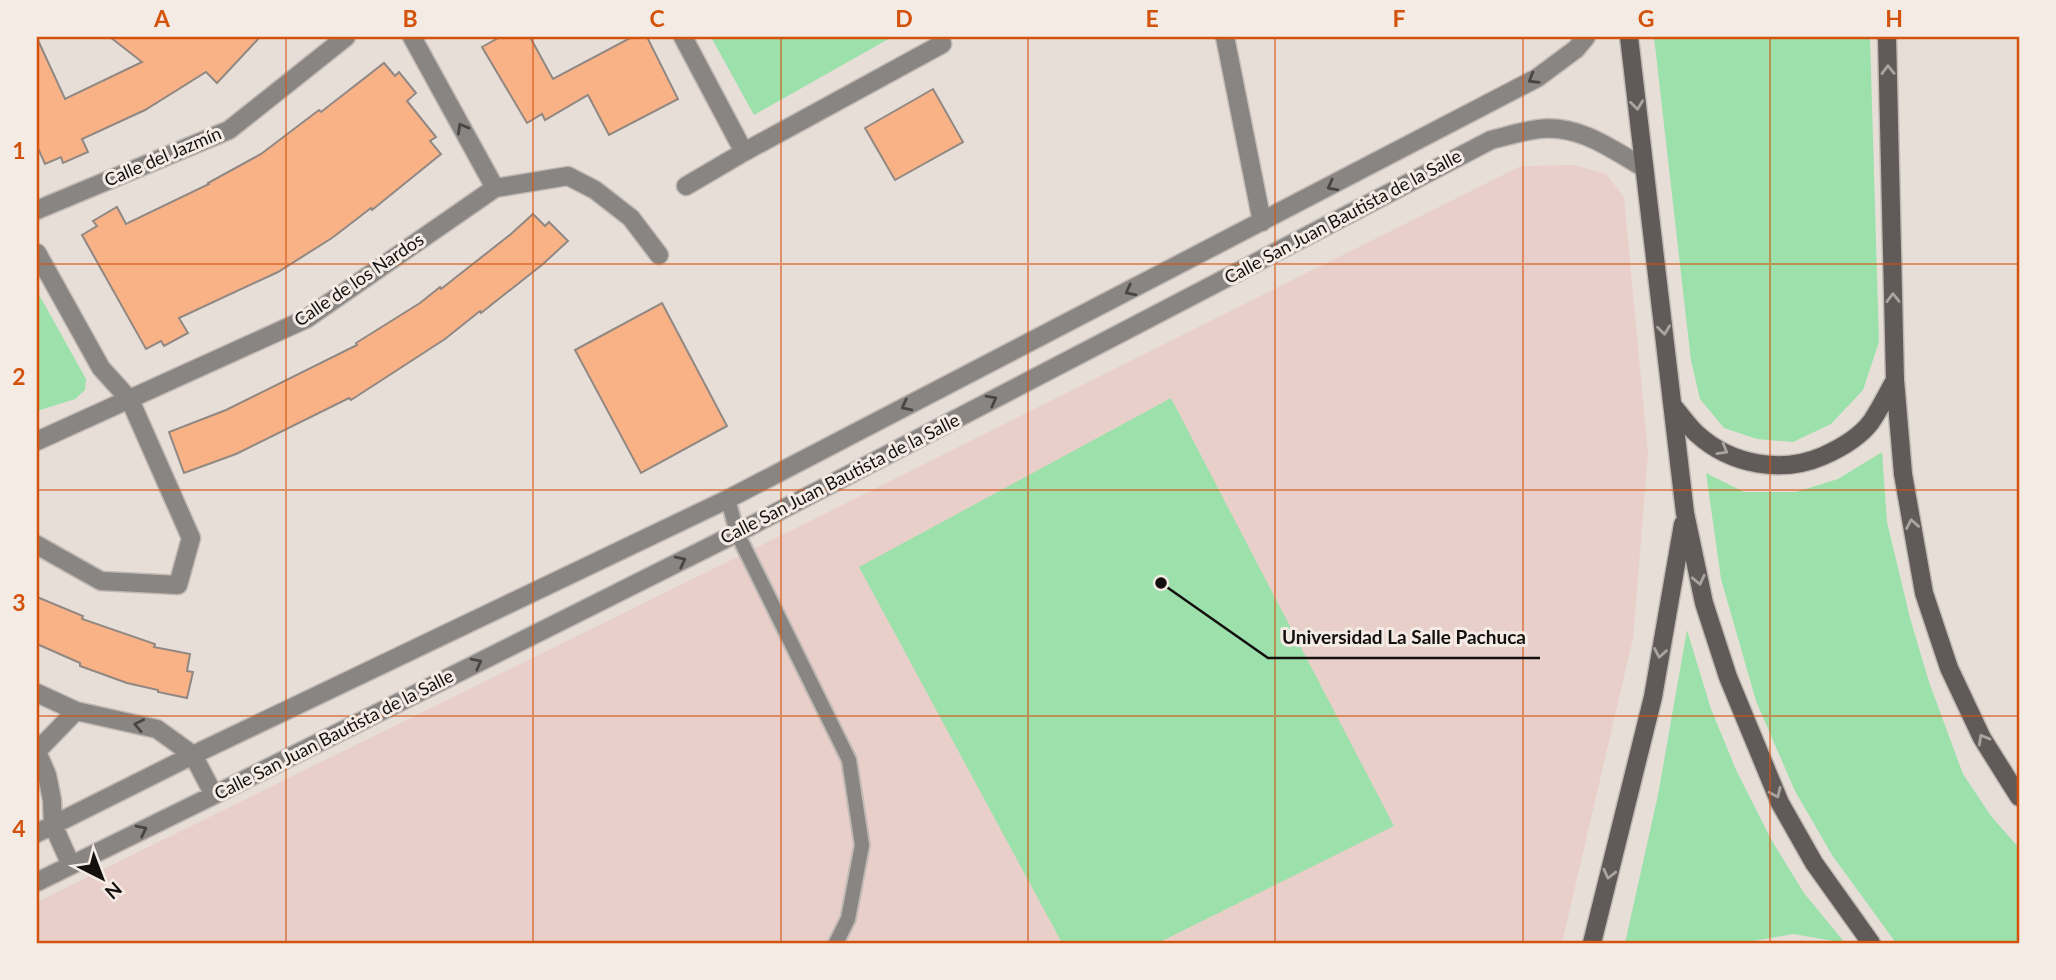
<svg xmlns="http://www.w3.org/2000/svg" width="2056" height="980" viewBox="0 0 2056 980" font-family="Lato,sans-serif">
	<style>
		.education { fill: #e9cfc9 }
		.green { fill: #9ce1ab }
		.building { fill: #f9b285; stroke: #918883; stroke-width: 2 }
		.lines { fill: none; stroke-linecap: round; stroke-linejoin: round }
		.lane-casing { stroke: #c1b9b4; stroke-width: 18 }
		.street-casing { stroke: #c1b9b4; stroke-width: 21 }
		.secondary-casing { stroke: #c1b9b4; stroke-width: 21 }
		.lane { stroke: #898583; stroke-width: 14 }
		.street { stroke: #898583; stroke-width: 18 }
		.secondary { stroke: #605b58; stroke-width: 18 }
		.oneway { stroke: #aaa39e }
		.oneway2 { stroke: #484543 }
		.grid { fill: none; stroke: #d3520c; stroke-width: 2; stroke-opacity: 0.55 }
		.labels { text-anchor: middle; stroke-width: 6; stroke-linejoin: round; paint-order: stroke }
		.street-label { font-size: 18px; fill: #13100e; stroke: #f5ebe5 }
		.leader { fill: none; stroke: #13100e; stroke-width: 2.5 }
		.callout-dot { fill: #13100e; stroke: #f5ebe5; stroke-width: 2.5 }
		.callout-label { font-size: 19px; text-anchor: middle; font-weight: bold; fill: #13100e; stroke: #f5ebe5; stroke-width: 6; stroke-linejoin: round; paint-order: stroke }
		.neatline { fill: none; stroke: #d3520c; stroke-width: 2.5 }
		.grid-label { font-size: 23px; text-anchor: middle; font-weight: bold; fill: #d3520c }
	</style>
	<rect width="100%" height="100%" fill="#e7ded8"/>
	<path class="education" d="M 1574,165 L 1606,174 L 1624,197 L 1648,454 L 1633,638 L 1562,943 L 37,943 L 37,902 L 796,528 L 1521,166 Z"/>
	<path class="green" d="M 711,37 L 892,37 L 754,115 Z
		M 1654,37 L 1870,37 L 1879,342 L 1863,390 L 1831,424 L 1793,442 L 1757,439 L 1724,428 L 1700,399 L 1691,361 Z
		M 37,291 L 86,379 L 85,390 L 75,399 L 37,411 Z
		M 1171,398 L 1394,826 L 1158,943 L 1062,943 L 859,567 Z
		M 1882,452 L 1887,522 L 1910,618 L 1929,682 L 1963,774 L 1991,816 L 2019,848 L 2019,943 L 1896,943 L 1832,855 L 1795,791 L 1756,701 L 1721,579 L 1706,473 L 1744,492 L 1796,492 L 1838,479 Z
		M 1687,630 L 1711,709 L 1737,772 L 1772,841 L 1804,893 L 1845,943 L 1793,934 L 1743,943 L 1625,943 L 1658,795 Z"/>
	<path class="building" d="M 110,37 L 260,37 L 217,83 L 206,72 L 145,110 L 82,139 L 88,152 L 63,163 L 61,157 L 45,164 L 37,146 L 37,38 L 65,99 L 142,62 Z
		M 500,37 L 530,37 L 553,79 L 632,37 L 647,37 L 678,99 L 609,135 L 588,95 L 545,120 L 542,114 L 527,123 L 482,47 Z
		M 384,63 L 395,76 L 399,72 L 416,93 L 407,101 L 436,137 L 430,141 L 441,154 L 372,210 L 371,208 L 332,238 L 278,272 L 179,318 L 188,333 L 164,346 L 161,341 L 146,349 L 82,235 L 97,226 L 93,221 L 117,207 L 126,224 L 209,184 L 208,183 L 261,154 L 319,110 L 321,112 Z
		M 933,89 L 963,142 L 895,180 L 865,128 Z
		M 533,214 L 545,226 L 549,222 L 568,241 L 543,264 L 481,313 L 480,311 L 445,339 L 351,400 L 349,398 L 236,454 L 184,473 L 169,432 L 226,410 L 357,345 L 356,343 L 420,303 L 440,287 L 441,289 L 511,234 Z
		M 662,303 L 727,426 L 641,473 L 575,350 Z
		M 37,597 L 83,616 L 82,619 L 155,644 L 154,647 L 190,654 L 187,671 L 193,672 L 187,698 L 158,692 L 158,690 L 127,683 L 80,666 L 80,663 L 37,644 Z"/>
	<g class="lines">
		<defs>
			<path id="lane" d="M 728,499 L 737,533 L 849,760 L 862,845 L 848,919 L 836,943"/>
			<path id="street" d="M 412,37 L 495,188
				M 683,37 L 744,152
				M 1225,37 L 1262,222
				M 686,186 L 744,152 L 942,44 L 940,37
				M 37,210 L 229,130 L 346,37
				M 37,253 L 101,368 L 130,400 L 191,538 L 178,585 L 101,581 L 37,545
				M 37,441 L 306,319 L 495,188 L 568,176 L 595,190 L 631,218 L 659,255
				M 37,693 L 76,711 L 157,729 L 193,755 L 214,795
				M 37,751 L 76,711
				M 37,752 L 47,775 L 52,800 L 53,825 L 71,865
				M 37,833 L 193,755 L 728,499 L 1537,78 L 1576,49 L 1586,37
				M 37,882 L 214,795 L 737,533 L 1491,140 C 1507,136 1523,131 1539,129 C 1578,124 1612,149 1644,168"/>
			<path id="secondary" d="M 1629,37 L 1685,513 L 1704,603 L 1728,677 L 1780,803 L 1814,863 L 1871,943
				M 1887,37 L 1895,380 L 1903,474 L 1924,593 L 1949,668 L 1982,738 L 2019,797
				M 1673,406 C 1681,415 1688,426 1697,434 C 1731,465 1782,474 1823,456 C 1841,448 1859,438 1871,422 C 1880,409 1887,394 1895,380
				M 1592,943 L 1653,697 L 1683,524"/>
		</defs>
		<use href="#lane" class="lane-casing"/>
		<use href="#street" class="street-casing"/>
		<use href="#secondary" class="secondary-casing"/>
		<use href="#lane" class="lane"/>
		<use href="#street" class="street"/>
		<use href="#secondary" class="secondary"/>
	</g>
	<defs><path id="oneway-chevron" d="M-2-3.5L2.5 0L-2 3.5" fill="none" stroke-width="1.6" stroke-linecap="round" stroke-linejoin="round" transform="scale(1.75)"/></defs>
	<g class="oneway">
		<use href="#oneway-chevron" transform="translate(1888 70) rotate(-91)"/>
		<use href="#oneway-chevron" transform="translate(1637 105) rotate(83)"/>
		<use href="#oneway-chevron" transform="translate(1893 298) rotate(-91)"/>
		<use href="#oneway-chevron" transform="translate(1664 330) rotate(83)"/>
		<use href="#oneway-chevron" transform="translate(1723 450) rotate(30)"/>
		<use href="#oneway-chevron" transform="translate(1912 524) rotate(-100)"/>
		<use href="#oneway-chevron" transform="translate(1699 580) rotate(78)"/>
		<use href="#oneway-chevron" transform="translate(1660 653) rotate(100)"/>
		<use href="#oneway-chevron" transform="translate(1983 739) rotate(-119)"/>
		<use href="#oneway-chevron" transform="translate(1776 793) rotate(66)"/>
		<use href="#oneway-chevron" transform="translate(1609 874) rotate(104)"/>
	</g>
	<g class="oneway2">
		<use href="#oneway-chevron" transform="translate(1533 79) rotate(149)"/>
		<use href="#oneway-chevron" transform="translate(462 128) rotate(-119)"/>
		<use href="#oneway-chevron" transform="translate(1332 186) rotate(152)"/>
		<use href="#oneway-chevron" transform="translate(1130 291) rotate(153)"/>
		<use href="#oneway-chevron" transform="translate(992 400) rotate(-28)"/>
		<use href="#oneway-chevron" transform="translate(906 406) rotate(153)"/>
		<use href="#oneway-chevron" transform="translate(681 561) rotate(-27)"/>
		<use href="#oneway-chevron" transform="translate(477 663) rotate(-27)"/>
		<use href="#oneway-chevron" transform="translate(139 725) rotate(-168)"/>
		<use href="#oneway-chevron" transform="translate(142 830) rotate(-26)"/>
	</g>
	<path class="grid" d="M 286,37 L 286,943M 533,37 L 533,943M 781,37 L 781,943M 1028,37 L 1028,943M 1275,37 L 1275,943M 1523,37 L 1523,943M 1770,37 L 1770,943M 37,264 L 2019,264M 37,490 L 2019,490M 37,716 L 2019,716"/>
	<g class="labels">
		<g class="street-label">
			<text transform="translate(163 157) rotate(-23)" y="6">Calle del Jazmín</text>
			<text transform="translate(1343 217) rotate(-28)" y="6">Calle San Juan Bautista de la Salle</text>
			<text transform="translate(359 280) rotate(-34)" y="6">Calle de los Nardos</text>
			<text transform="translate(840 479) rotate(-27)" y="6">Calle San Juan Bautista de la Salle</text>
			<text transform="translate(334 735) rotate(-27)" y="6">Calle San Juan Bautista de la Salle</text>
		</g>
	</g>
	<path class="leader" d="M1161 583L1268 658H1540"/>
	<circle class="callout-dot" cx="1161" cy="583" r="7"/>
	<g class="callout-label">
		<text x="1404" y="644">Universidad La Salle Pachuca</text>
	</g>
	<rect width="2056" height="980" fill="none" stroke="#f5ebe5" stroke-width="77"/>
	<g transform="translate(102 878) rotate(138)" stroke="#f5ebe5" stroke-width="5" paint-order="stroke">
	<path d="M0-5L12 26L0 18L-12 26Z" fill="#13100e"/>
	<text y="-10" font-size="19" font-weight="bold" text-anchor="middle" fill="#13100e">N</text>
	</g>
	<rect x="38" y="38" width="1980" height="904" class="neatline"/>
	<g class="grid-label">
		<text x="162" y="27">A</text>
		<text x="410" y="27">B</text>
		<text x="657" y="27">C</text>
		<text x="904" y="27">D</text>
		<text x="1152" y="27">E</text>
		<text x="1399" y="27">F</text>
		<text x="1646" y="27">G</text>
		<text x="1894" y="27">H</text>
		<text x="19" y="159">1</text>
		<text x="19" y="385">2</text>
		<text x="19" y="611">3</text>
		<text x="19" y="837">4</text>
	</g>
</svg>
